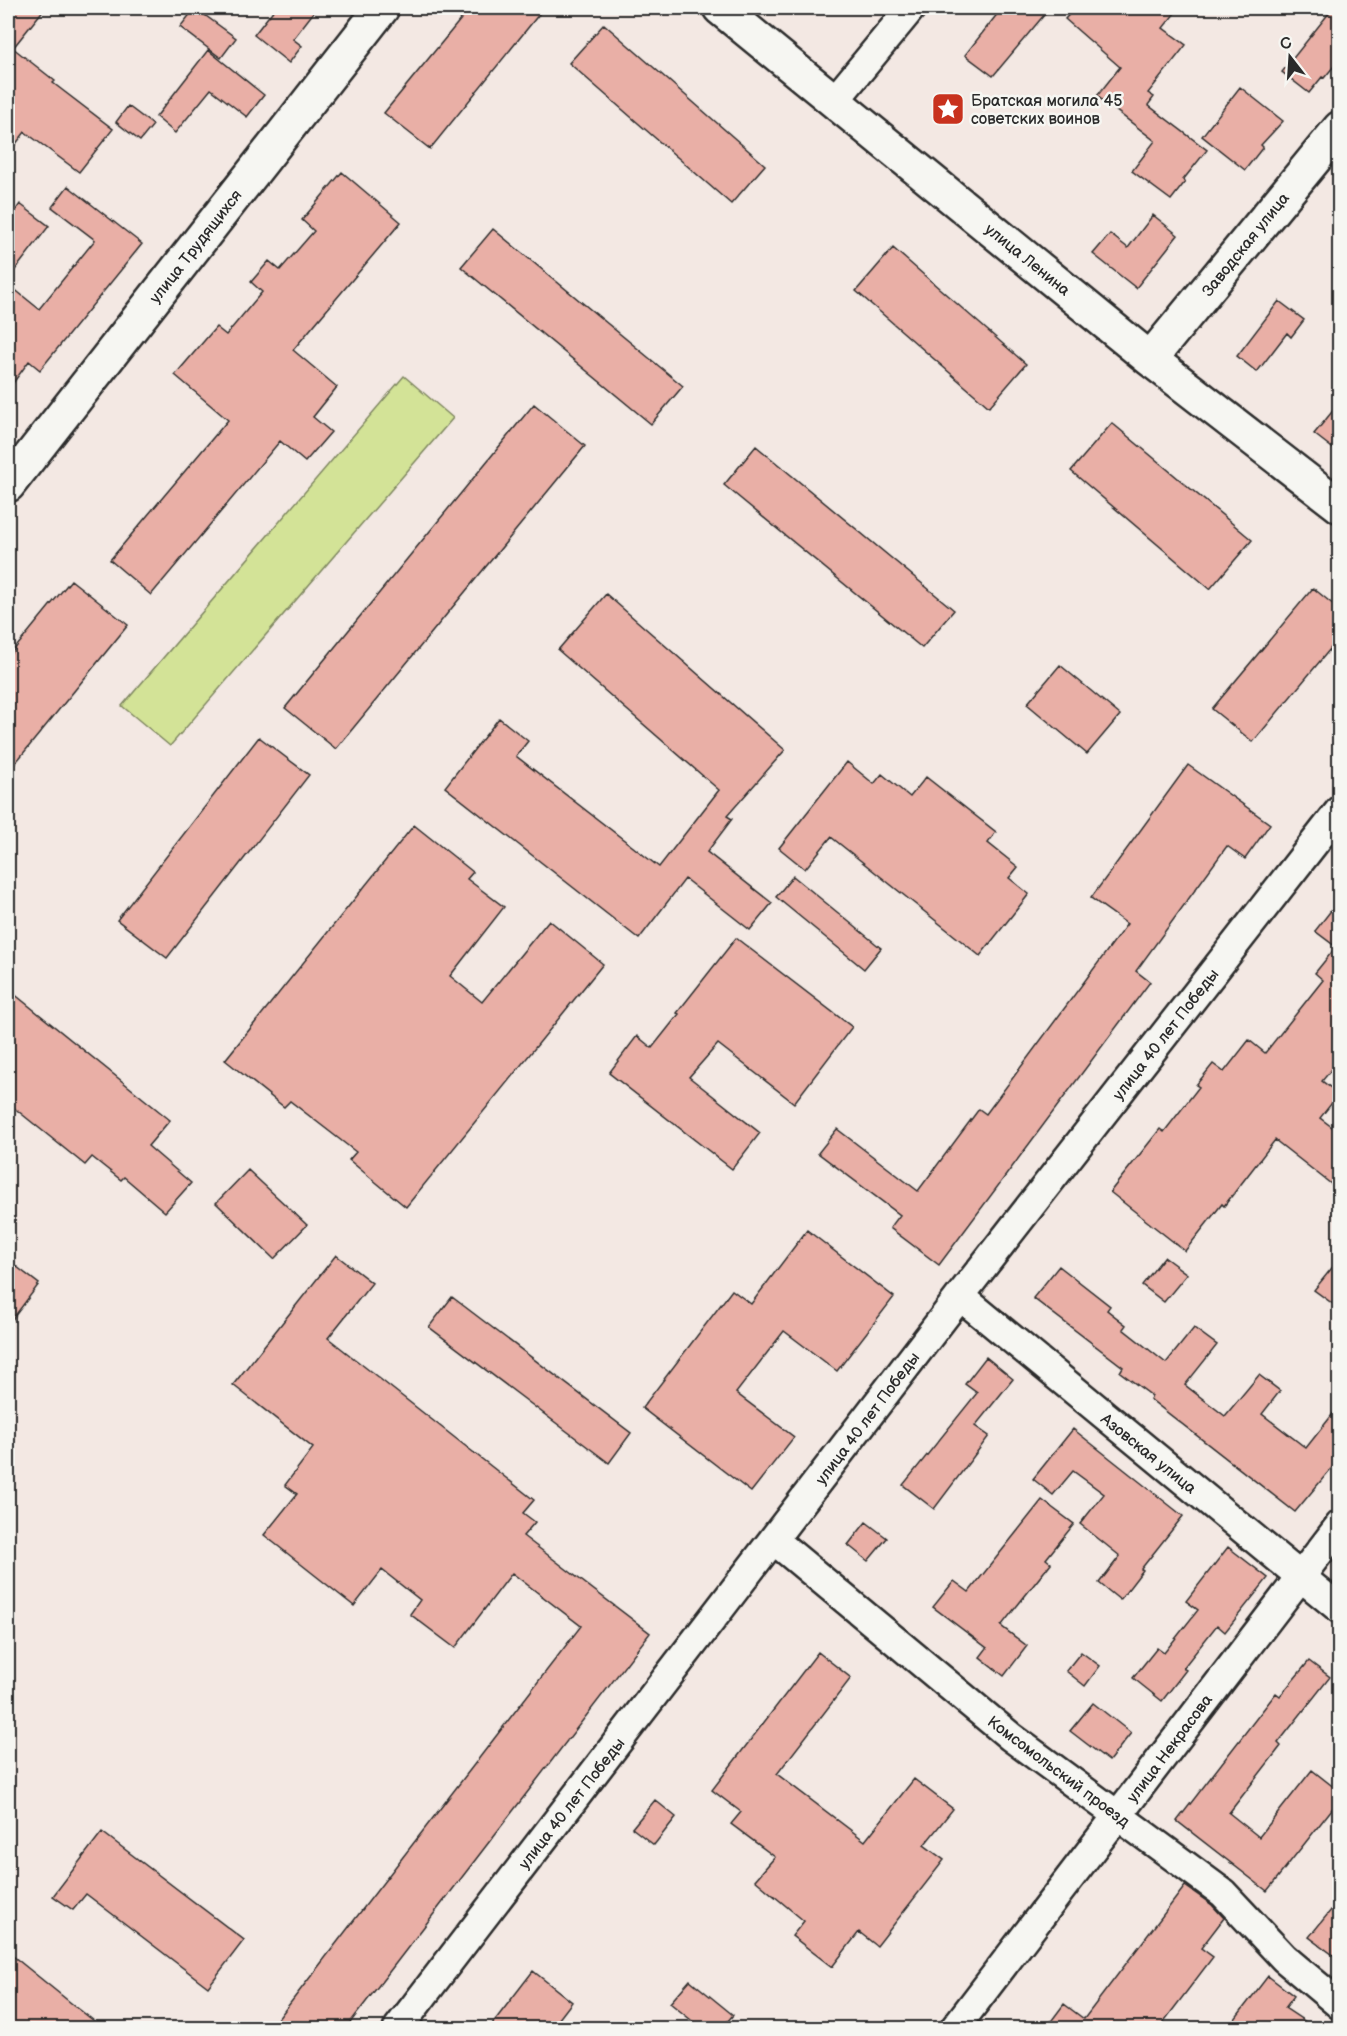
<svg xmlns="http://www.w3.org/2000/svg" width="1347" height="2036" viewBox="0 0 1347 2036" font-family="'Balsamiq Sans',sans-serif">
	<style>
		.green { fill: #d3e397; stroke: #7f8761; stroke-width: 1.5 }
		.building { fill: #e9afa6; stroke: #2b2b2b; stroke-width: 1.5 }
		.lines { fill: none; stroke-linecap: round; stroke-linejoin: round }
		.street-casing { stroke: #2b2b2b; stroke-width: 33 }
		.secondary-casing { stroke: #2b2b2b; stroke-width: 38 }
		.street { stroke: #f6f6f2; stroke-width: 28 }
		.secondary { stroke: #f6f6f2; stroke-width: 33 }
		.labels { text-anchor: middle; stroke-width: 5; stroke-linejoin: round; paint-order: stroke }
		.poi-label { font-size: 16px; fill: #2b2b2b; stroke: #f6f6f2; text-anchor: start }
		.street-label { font-size: 16px; fill: #2b2b2b; stroke: #f6f6f2 }
	</style>
	<rect width="100%" height="100%" fill="#f3e8e3"/>
	<filter id="ink" filterUnits="userSpaceOnUse"><feTurbulence type="fractalNoise" baseFrequency=".0167" numOctaves="2"/><feDisplacementMap in="SourceGraphic" scale="12" xChannelSelector="R" yChannelSelector="G"/><feConvolveMatrix kernelMatrix="1 2 1 2 8 2 1 2 1" color-interpolation-filters="sRGB"/></filter>
	<g filter="url(#ink)">
		<path class="green" d="M 404,376 L 453,418 L 170,746 L 122,706 Z"/>
		<path class="building" d="M 8,8 L 45,8 L 13,48 L 55,81 L 53,83 L 113,129 L 79,172 L 25,132 L 8,154 Z
			M 195,8 L 236,38 L 221,58 L 180,27 Z
			M 275,8 L 317,8 L 293,39 L 302,46 L 289,63 L 254,35 Z
			M 470,8 L 544,8 L 430,149 L 384,113 Z
			M 1002,8 L 1050,8 L 993,76 L 965,55 Z
			M 1075,8 L 1179,8 L 1163,28 L 1186,45 L 1148,93 L 1154,97 L 1148,105 L 1207,150 L 1183,180 L 1185,182 L 1171,200 L 1132,171 L 1155,141 L 1097,96 L 1120,67 L 1065,19 Z
			M 1333,8 L 1340,8 L 1340,59 L 1324,78 L 1322,77 L 1309,93 L 1282,72 Z
			M 604,24 L 765,165 L 731,204 L 569,63 Z
			M 208,50 L 264,95 L 247,117 L 211,89 L 175,133 L 156,117 Z
			M 1240,87 L 1283,121 L 1261,145 L 1263,147 L 1245,170 L 1202,136 Z
			M 128,106 L 153,125 L 140,141 L 116,122 Z
			M 342,172 L 401,222 L 293,350 L 337,387 L 313,417 L 331,432 L 305,462 L 280,441 L 151,595 L 110,560 L 228,420 L 175,375 L 216,327 L 226,335 L 262,292 L 251,282 L 269,261 L 280,270 L 314,231 L 302,220 Z
			M 68,186 L 142,244 L 40,370 L 29,361 L 8,390 L 8,284 L 39,309 L 95,240 L 52,207 Z
			M 20,204 L 49,226 L 8,279 L 8,221 Z
			M 1153,215 L 1178,235 L 1136,288 L 1093,254 L 1110,234 L 1128,248 Z
			M 493,229 L 683,386 L 651,424 L 461,267 Z
			M 893,248 L 1026,364 L 989,407 L 856,291 Z
			M 1279,301 L 1304,320 L 1291,337 L 1287,333 L 1257,372 L 1237,356 Z
			M 1340,402 L 1340,454 L 1314,434 Z
			M 534,404 L 585,446 L 336,749 L 285,708 Z
			M 1112,423 L 1252,540 L 1210,589 L 1071,471 Z
			M 756,446 L 954,610 L 922,648 L 724,485 Z
			M 71,580 L 128,625 L 8,772 L 8,657 Z
			M 1313,588 L 1340,610 L 1340,637 L 1253,742 L 1212,709 Z
			M 606,594 L 785,750 L 727,816 L 732,819 L 707,852 L 772,903 L 750,930 L 685,879 L 639,939 L 445,787 L 499,718 L 528,741 L 516,756 L 659,867 L 719,790 L 558,650 Z
			M 1060,665 L 1120,715 L 1087,754 L 1027,704 Z
			M 259,737 L 309,775 L 167,958 L 117,920 Z
			M 847,762 L 874,784 L 882,774 L 910,797 L 926,777 L 996,832 L 988,843 L 1018,867 L 1009,878 L 1029,894 L 980,956 L 831,837 L 805,869 L 779,848 Z
			M 1188,765 L 1270,824 L 1245,859 L 1227,846 L 1136,971 L 1150,982 L 939,1265 L 890,1228 L 900,1215 L 818,1153 L 837,1129 L 918,1191 L 979,1109 L 986,1114 L 1127,924 L 1091,898 Z
			M 414,825 L 473,872 L 467,879 L 504,907 L 450,976 L 482,1002 L 549,920 L 603,964 L 406,1207 L 349,1160 L 356,1152 L 290,1101 L 284,1107 L 225,1060 Z
			M 793,876 L 881,948 L 864,969 L 776,897 Z
			M 1340,899 L 1340,1059 L 1322,1081 L 1339,1094 L 1320,1118 L 1340,1133 L 1340,1191 L 1275,1140 L 1224,1206 L 1222,1204 L 1185,1251 L 1110,1192 L 1160,1129 L 1164,1132 L 1199,1087 L 1196,1085 L 1213,1064 L 1224,1072 L 1249,1040 L 1265,1053 L 1323,980 L 1315,973 L 1336,947 L 1315,931 Z
			M 736,938 L 852,1027 L 794,1103 L 718,1044 L 689,1077 L 760,1133 L 732,1169 L 609,1073 L 637,1036 L 652,1048 L 679,1014 L 677,1013 Z
			M 8,989 L 170,1120 L 148,1146 L 191,1183 L 165,1212 L 124,1177 L 121,1180 L 92,1157 L 85,1165 L 8,1103 Z
			M 248,1170 L 307,1225 L 274,1259 L 216,1203 Z
			M 807,1230 L 894,1297 L 837,1371 L 784,1331 L 736,1393 L 794,1437 L 751,1492 L 642,1408 L 732,1290 L 751,1304 Z
			M 336,1255 L 372,1283 L 328,1338 L 534,1500 L 523,1513 L 535,1522 L 523,1536 L 650,1633 L 346,2028 L 271,2028 L 581,1626 L 512,1573 L 455,1648 L 410,1614 L 420,1600 L 382,1570 L 354,1606 L 264,1535 L 297,1494 L 285,1485 L 313,1448 L 233,1385 Z
			M 1164,1257 L 1187,1274 L 1164,1302 L 1142,1285 Z
			M 1340,1258 L 1340,1309 L 1314,1290 Z
			M 8,1260 L 39,1284 L 8,1325 Z
			M 1059,1266 L 1110,1306 L 1107,1310 L 1126,1325 L 1123,1329 L 1166,1363 L 1194,1328 L 1217,1345 L 1185,1385 L 1225,1416 L 1259,1375 L 1280,1391 L 1262,1414 L 1306,1448 L 1340,1405 L 1340,1458 L 1295,1512 L 1150,1399 L 1152,1396 L 1120,1372 L 1123,1367 L 1033,1298 Z
			M 452,1297 L 631,1433 L 609,1463 L 429,1327 Z
			M 986,1357 L 1013,1379 L 975,1426 L 989,1436 L 934,1509 L 903,1485 L 977,1393 L 965,1384 Z
			M 1073,1429 L 1183,1516 L 1141,1569 L 1143,1570 L 1120,1600 L 1099,1583 L 1120,1556 L 1080,1524 L 1104,1494 L 1073,1471 L 1053,1495 L 1033,1479 Z
			M 1042,1500 L 1074,1524 L 1046,1559 L 1051,1563 L 1001,1626 L 1027,1646 L 1004,1676 L 980,1657 L 987,1648 L 933,1607 L 954,1581 L 969,1592 Z
			M 866,1522 L 887,1538 L 868,1561 L 848,1545 Z
			M 1228,1547 L 1268,1578 L 1225,1632 L 1217,1625 L 1183,1668 L 1186,1670 L 1162,1701 L 1133,1678 L 1157,1648 L 1164,1653 L 1198,1610 L 1186,1601 Z
			M 818,1652 L 851,1678 L 777,1774 L 865,1841 L 914,1779 L 953,1809 L 924,1845 L 944,1860 L 877,1946 L 859,1932 L 832,1967 L 792,1936 L 804,1921 L 755,1880 L 775,1857 L 731,1824 L 741,1812 L 712,1790 Z
			M 1081,1652 L 1100,1666 L 1085,1686 L 1066,1671 Z
			M 1309,1661 L 1330,1677 L 1278,1743 L 1281,1746 L 1229,1813 L 1259,1837 L 1312,1770 L 1340,1792 L 1340,1799 L 1267,1891 L 1177,1821 L 1276,1693 L 1280,1696 Z
			M 1093,1703 L 1131,1733 L 1109,1761 L 1070,1731 Z
			M 655,1800 L 676,1817 L 654,1845 L 632,1828 Z
			M 102,1832 L 244,1940 L 208,1987 L 86,1894 L 73,1910 L 53,1896 Z
			M 1185,1886 L 1212,1905 L 1224,1918 L 1201,1948 L 1213,1957 L 1159,2028 L 1046,2028 L 1064,2004 L 1084,2019 Z
			M 1340,1899 L 1340,1960 L 1309,1937 Z
			M 8,1952 L 71,2003 L 103,2028 L 16,2028 L 8,2022 Z
			M 533,1971 L 572,2002 L 552,2028 L 489,2028 Z
			M 1268,1976 L 1294,1996 L 1285,2008 L 1315,2028 L 1228,2028 Z
			M 690,1980 L 733,2015 L 722,2028 L 701,2028 L 670,2003 Z"/>
		<g class="lines">
			<defs>
				<path id="street" d="M 835,100 L 911,8
					M 960,1296 L 1340,1609
					M 774,1540 L 1011,1737 L 1223,1893 L 1284,1958 L 1340,2005
					M 398,2028 L 960,1296 L 1340,810
					M 955,2028 L 1340,1525"/>
				<path id="secondary" d="M 720,8 L 1150,359 L 1340,506
					M 1150,359 L 1340,128
					M 8,485 L 382,8"/>
			</defs>
			<use href="#street" class="street-casing"/>
			<use href="#secondary" class="secondary-casing"/>
			<use href="#street" class="street"/>
			<use href="#secondary" class="secondary"/>
		</g>
	</g>
	<defs>
		<symbol id="sight-square" viewBox="-11 -11 22 22"><rect x="-9" y="-9" width="18" height="18" rx="4" fill="#c8321e" stroke="#f6f6f2"/><path d="M0-6L1.8-2.2L6-1.7L2.9 1.2L3.7 5.4L0 3.3L-3.7 5.4L-2.9 1.2L-6-1.7L-1.8-2.2Z" fill="#fff"/></symbol>
	</defs>
	<g fill-rule="evenodd">
		<use href="#sight-square" x="929" y="90" width="38" height="38"/>
	</g>
	<g class="labels">
		<g class="poi-label">
			<text x="971" y="106">Братская могила 45<tspan x="971" dy="18">советских воинов</tspan></text>
		</g>
		<g class="street-label">
			<text transform="translate(1245 244) rotate(-51)" y="6">Заводская улица</text>
			<text transform="translate(195 246) rotate(-52)" y="6">улица Трудящихся</text>
			<text transform="translate(1028 259) rotate(39)" y="6">улица Ленина</text>
			<text transform="translate(1165 1034) rotate(-52)" y="6">улица 40 лет Победы</text>
			<text transform="translate(867 1418) rotate(-53)" y="6">улица 40 лет Победы</text>
			<text transform="translate(1149 1453) rotate(39)" y="6">Азовская улица</text>
			<text transform="translate(1169 1748) rotate(-53)" y="6">улица Некрасова</text>
			<text transform="translate(1059 1771) rotate(37)" y="6">Комсомольский проезд</text>
			<text transform="translate(571 1803) rotate(-52)" y="6">улица 40 лет Победы</text>
		</g>
	</g>
	<rect width="1347" height="2036" fill="none" stroke="#f6f6f2" stroke-width="30"/>
	<rect x="15" y="15" width="1317" height="2006" fill="none" stroke="#2b2b2b" stroke-width="2" filter="url(#ink)"/>
	<g transform="translate(1290 57) rotate(343)" stroke="#f6f6f2" stroke-width="4.5" paint-order="stroke">
	<path d="M0-4.5L10 22L0 15L-10 22Z" fill="#2b2b2b"/>
	<text y="-9" font-size="16" font-weight="bold" text-anchor="middle" fill="#2b2b2b">С</text>
	</g>
</svg>
